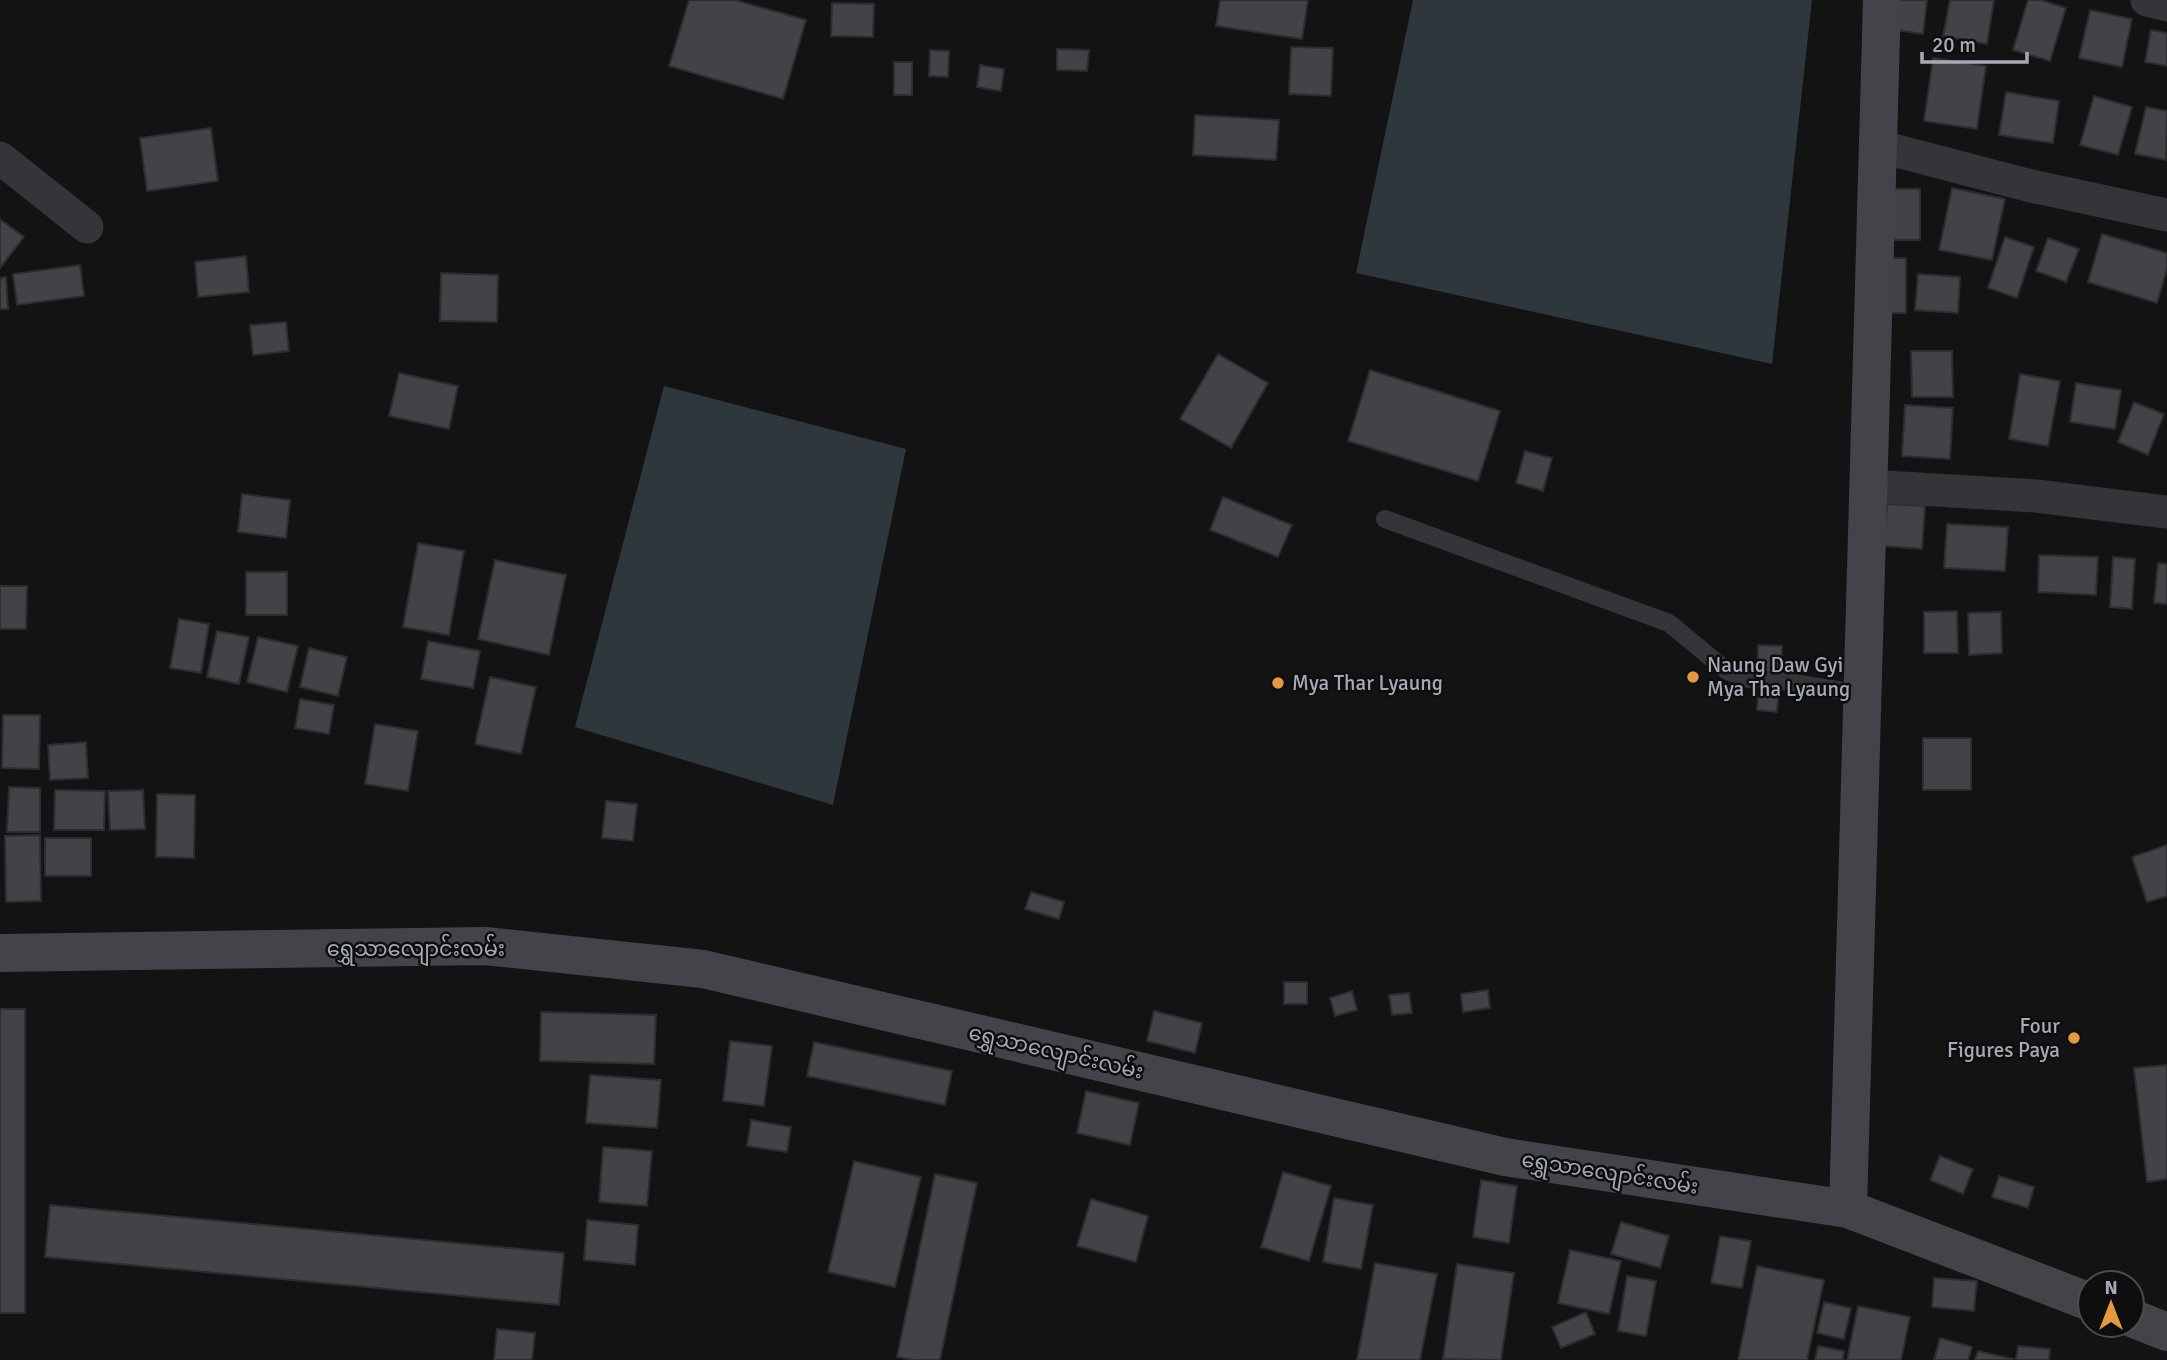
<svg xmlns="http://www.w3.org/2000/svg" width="2167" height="1360" viewBox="0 0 2167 1360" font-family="Signika,'Noto Sans Myanmar',sans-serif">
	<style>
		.water { fill: #2d373c }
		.building { fill: #424347; stroke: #2d2d30; stroke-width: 2 }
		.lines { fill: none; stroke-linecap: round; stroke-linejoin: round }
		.lane { stroke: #343539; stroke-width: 18 }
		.street { stroke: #343539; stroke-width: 33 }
		.secondary { stroke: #424449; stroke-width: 38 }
		.poi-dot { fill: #e3993c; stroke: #0e0e0f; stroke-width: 2.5 }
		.labels { text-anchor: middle; stroke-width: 5; stroke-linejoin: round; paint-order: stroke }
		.poi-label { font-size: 21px; fill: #a5abb4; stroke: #0e0e0f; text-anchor: start }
		.street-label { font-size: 21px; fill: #a5abb4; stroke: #0e0e0f }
	</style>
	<rect width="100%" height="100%" fill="#131314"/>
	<path class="water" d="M 1413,0 L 1812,0 L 1772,364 L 1356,273 Z
		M 664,386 L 906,449 L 833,805 L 575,727 Z"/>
	<path class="building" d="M 689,0 L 735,0 L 806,20 L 783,99 L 669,66 Z
		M 1220,0 L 1308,0 L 1302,39 L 1216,26 Z
		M 1893,0 L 1927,0 L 1923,34 L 1889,29 Z
		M 1950,0 L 1994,0 L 1987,44 L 1943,36 Z
		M 2028,0 L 2041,0 L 2066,8 L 2050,61 L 2013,50 Z
		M 832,3 L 874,4 L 873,37 L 831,36 Z
		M 2090,10 L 2132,19 L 2122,67 L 2079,58 Z
		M 2151,30 L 2167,33 L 2167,66 L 2145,62 Z
		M 1291,47 L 1333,48 L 1331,96 L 1289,94 Z
		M 1057,49 L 1089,50 L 1087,71 L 1057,70 Z
		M 930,50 L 949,51 L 948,77 L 929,76 Z
		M 1933,58 L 1986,66 L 1977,129 L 1924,121 Z
		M 894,62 L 912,62 L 912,95 L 894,95 Z
		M 980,65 L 1004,69 L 1001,91 L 977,87 Z
		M 2006,92 L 2059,101 L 2053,143 L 1999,135 Z
		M 2094,96 L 2132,107 L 2118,155 L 2080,145 Z
		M 2146,107 L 2167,111 L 2166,160 L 2135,154 Z
		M 1195,115 L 1279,120 L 1276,160 L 1193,155 Z
		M 211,128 L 218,181 L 147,191 L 140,138 Z
		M 1952,188 L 2005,199 L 1992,260 L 1939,250 Z
		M 1888,189 L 1920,189 L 1920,240 L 1888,240 Z
		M 0,219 L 24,237 L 0,268 Z
		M 2102,234 L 2167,253 L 2167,269 L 2157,303 L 2088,282 Z
		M 2005,237 L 2034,247 L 2017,298 L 1988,288 Z
		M 2048,238 L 2079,249 L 2066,282 L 2036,271 Z
		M 246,256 L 249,292 L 198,297 L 195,262 Z
		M 1881,258 L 1906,258 L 1906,313 L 1881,313 Z
		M 80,265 L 84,296 L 17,305 L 13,274 Z
		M 441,273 L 498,275 L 497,322 L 440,321 Z
		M 1918,274 L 1960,277 L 1958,313 L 1915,310 Z
		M 6,277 L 8,309 L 0,309 L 0,278 Z
		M 286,322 L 289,351 L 253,355 L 250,325 Z
		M 1911,351 L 1952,351 L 1953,397 L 1912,397 Z
		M 1218,354 L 1268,383 L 1231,448 L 1180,419 Z
		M 1370,370 L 1500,411 L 1478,481 L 1348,441 Z
		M 399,373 L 458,386 L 449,429 L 389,416 Z
		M 2020,374 L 2060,381 L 2048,446 L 2009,439 Z
		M 2076,383 L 2121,390 L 2115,429 L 2070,422 Z
		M 2134,402 L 2164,414 L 2148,455 L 2118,442 Z
		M 1905,405 L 1953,408 L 1950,459 L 1902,456 Z
		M 1525,451 L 1552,458 L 1543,491 L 1516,483 Z
		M 242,494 L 290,500 L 286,538 L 238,532 Z
		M 1223,497 L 1292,525 L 1278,557 L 1210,530 Z
		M 1887,504 L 1925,506 L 1922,549 L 1884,546 Z
		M 1947,524 L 2008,527 L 2005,571 L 1944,568 Z
		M 418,543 L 464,551 L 449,635 L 403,627 Z
		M 2039,555 L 2098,557 L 2096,595 L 2038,592 Z
		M 2113,557 L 2135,559 L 2132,609 L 2110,607 Z
		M 495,560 L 566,575 L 549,655 L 478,639 Z
		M 2158,563 L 2167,564 L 2167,604 L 2154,603 Z
		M 246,572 L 287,572 L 287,615 L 246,615 Z
		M 0,586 L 27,586 L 26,629 L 0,629 Z
		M 1957,611 L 1958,653 L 1924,653 L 1924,612 Z
		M 2001,612 L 2002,653 L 1969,655 L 1968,613 Z
		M 179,619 L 209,624 L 201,673 L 170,668 Z
		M 217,631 L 249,637 L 239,684 L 207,677 Z
		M 258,637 L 298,646 L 287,692 L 247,682 Z
		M 428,641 L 480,651 L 473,688 L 421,679 Z
		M 1758,645 L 1782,646 L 1781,676 L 1757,675 Z
		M 309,648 L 347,657 L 338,696 L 300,687 Z
		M 490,677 L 536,687 L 521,754 L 475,744 Z
		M 1759,683 L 1779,685 L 1777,712 L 1757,710 Z
		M 300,699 L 334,705 L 329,734 L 295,728 Z
		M 3,715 L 40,715 L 39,769 L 2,768 Z
		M 375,724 L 418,731 L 408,791 L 365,784 Z
		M 1923,738 L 1971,738 L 1971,790 L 1923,790 Z
		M 86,742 L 88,778 L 50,780 L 48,745 Z
		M 9,787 L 40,788 L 40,832 L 7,832 Z
		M 55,790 L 105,791 L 104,830 L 54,830 Z
		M 143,790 L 145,829 L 110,830 L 108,791 Z
		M 157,794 L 195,795 L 194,858 L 156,857 Z
		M 606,801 L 637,804 L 633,841 L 602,838 Z
		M 40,835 L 41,901 L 6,902 L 5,836 Z
		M 45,838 L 91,838 L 91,876 L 45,876 Z
		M 2167,845 L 2167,896 L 2147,902 L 2132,857 Z
		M 1031,892 L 1064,902 L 1059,919 L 1025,909 Z
		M 1284,982 L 1307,982 L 1307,1004 L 1284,1004 Z
		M 1488,990 L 1490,1008 L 1463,1012 L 1461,994 Z
		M 1352,991 L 1357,1010 L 1335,1016 L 1330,998 Z
		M 1409,993 L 1412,1013 L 1392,1015 L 1389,995 Z
		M 0,1009 L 25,1009 L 25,1313 L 0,1313 Z
		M 1154,1011 L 1202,1023 L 1195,1053 L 1147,1041 Z
		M 541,1012 L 656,1015 L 654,1064 L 540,1061 Z
		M 730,1041 L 772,1046 L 764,1106 L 723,1101 Z
		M 814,1042 L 952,1071 L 945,1105 L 807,1076 Z
		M 2167,1065 L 2167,1179 L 2147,1182 L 2134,1068 Z
		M 590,1075 L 661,1080 L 657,1128 L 586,1123 Z
		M 1086,1091 L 1139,1103 L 1130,1145 L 1077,1133 Z
		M 751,1120 L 791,1127 L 787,1152 L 747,1146 Z
		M 603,1147 L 652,1151 L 647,1206 L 599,1202 Z
		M 1940,1156 L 1973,1169 L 1963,1194 L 1930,1180 Z
		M 854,1161 L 921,1177 L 895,1287 L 828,1272 Z
		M 1283,1172 L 1331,1186 L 1309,1261 L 1261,1247 Z
		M 935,1174 L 977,1183 L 940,1360 L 914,1360 L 897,1357 Z
		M 1999,1176 L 2034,1187 L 2028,1208 L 1992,1197 Z
		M 1481,1180 L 1517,1186 L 1509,1243 L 1473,1237 Z
		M 1334,1198 L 1373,1205 L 1361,1269 L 1323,1262 Z
		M 1091,1199 L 1148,1216 L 1136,1262 L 1077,1246 Z
		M 50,1205 L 564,1253 L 559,1305 L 45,1257 Z
		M 587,1220 L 638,1225 L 635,1265 L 584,1260 Z
		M 1621,1222 L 1669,1236 L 1660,1268 L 1611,1254 Z
		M 1720,1236 L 1751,1241 L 1742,1288 L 1711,1283 Z
		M 1570,1250 L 1621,1261 L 1609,1314 L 1558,1303 Z
		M 1375,1263 L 1437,1274 L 1420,1360 L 1357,1360 Z
		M 1457,1264 L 1514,1273 L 1501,1360 L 1443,1359 Z
		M 1757,1266 L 1824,1280 L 1807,1360 L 1738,1360 Z
		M 1627,1276 L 1656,1281 L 1646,1336 L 1618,1331 Z
		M 1934,1278 L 1977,1281 L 1974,1311 L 1932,1307 Z
		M 1824,1302 L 1851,1308 L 1844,1339 L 1817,1333 Z
		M 1858,1306 L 1910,1317 L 1901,1360 L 1847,1360 Z
		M 1586,1312 L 1595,1334 L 1561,1348 L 1552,1327 Z
		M 497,1329 L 535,1333 L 532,1360 L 494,1360 Z
		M 1940,1338 L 1972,1347 L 1968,1360 L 1934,1360 Z
		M 1818,1346 L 1844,1351 L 1843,1360 L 1815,1360 Z
		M 2018,1346 L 2050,1349 L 2049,1360 L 2016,1360 Z
		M 1978,1351 L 2013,1359 L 2012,1360 L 1975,1360 Z"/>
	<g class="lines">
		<path class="lane" d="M 1385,519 L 1669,623 L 1727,671 L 1749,679 L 1775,680 L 1862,694"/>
		<path class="street" d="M 2147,0 L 2167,5
			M 1878,146 L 2031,186 L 2167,215
			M 0,158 L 87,227
			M 1868,486 L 2036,496 L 2167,512"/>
		<path class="secondary" d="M 0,953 L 485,946 L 703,969 L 1505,1157 L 1848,1209 L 2090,1302
			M 1848,1209 L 1882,0
			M 2132,1318 L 2167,1332"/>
	</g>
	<g class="poi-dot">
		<circle cx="1693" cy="677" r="7"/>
		<circle cx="1278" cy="683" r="7"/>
		<circle cx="2074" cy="1038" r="7"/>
	</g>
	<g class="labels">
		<g class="poi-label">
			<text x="1707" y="672">Naung Daw Gyi<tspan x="1707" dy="24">Mya Tha Lyaung</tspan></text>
			<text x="1292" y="690">Mya Thar Lyaung</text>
			<text x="2060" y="1033" text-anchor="end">Four<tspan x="2060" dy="24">Figures Paya</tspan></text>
		</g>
		<g class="street-label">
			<text x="416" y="956">ရွှေသာလျောင်းလမ်း</text>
			<text transform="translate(1056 1052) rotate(13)" y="7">ရွှေသာလျောင်းလမ်း</text>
			<text transform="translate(1610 1173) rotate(9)" y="7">ရွှေသာလျောင်းလမ်း</text>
		</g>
	</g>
	<g transform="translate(2111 1304)"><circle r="33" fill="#0e0e0f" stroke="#4a4d51" stroke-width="2"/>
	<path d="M0-5L12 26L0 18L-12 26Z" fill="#e3993c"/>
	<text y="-10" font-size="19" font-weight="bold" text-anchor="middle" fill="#a5abb4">N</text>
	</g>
	<path d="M1922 52v10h105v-10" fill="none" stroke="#a5abb4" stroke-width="3.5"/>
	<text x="1932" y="52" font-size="21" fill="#a5abb4" stroke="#0e0e0f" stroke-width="5" paint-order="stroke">20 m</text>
</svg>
